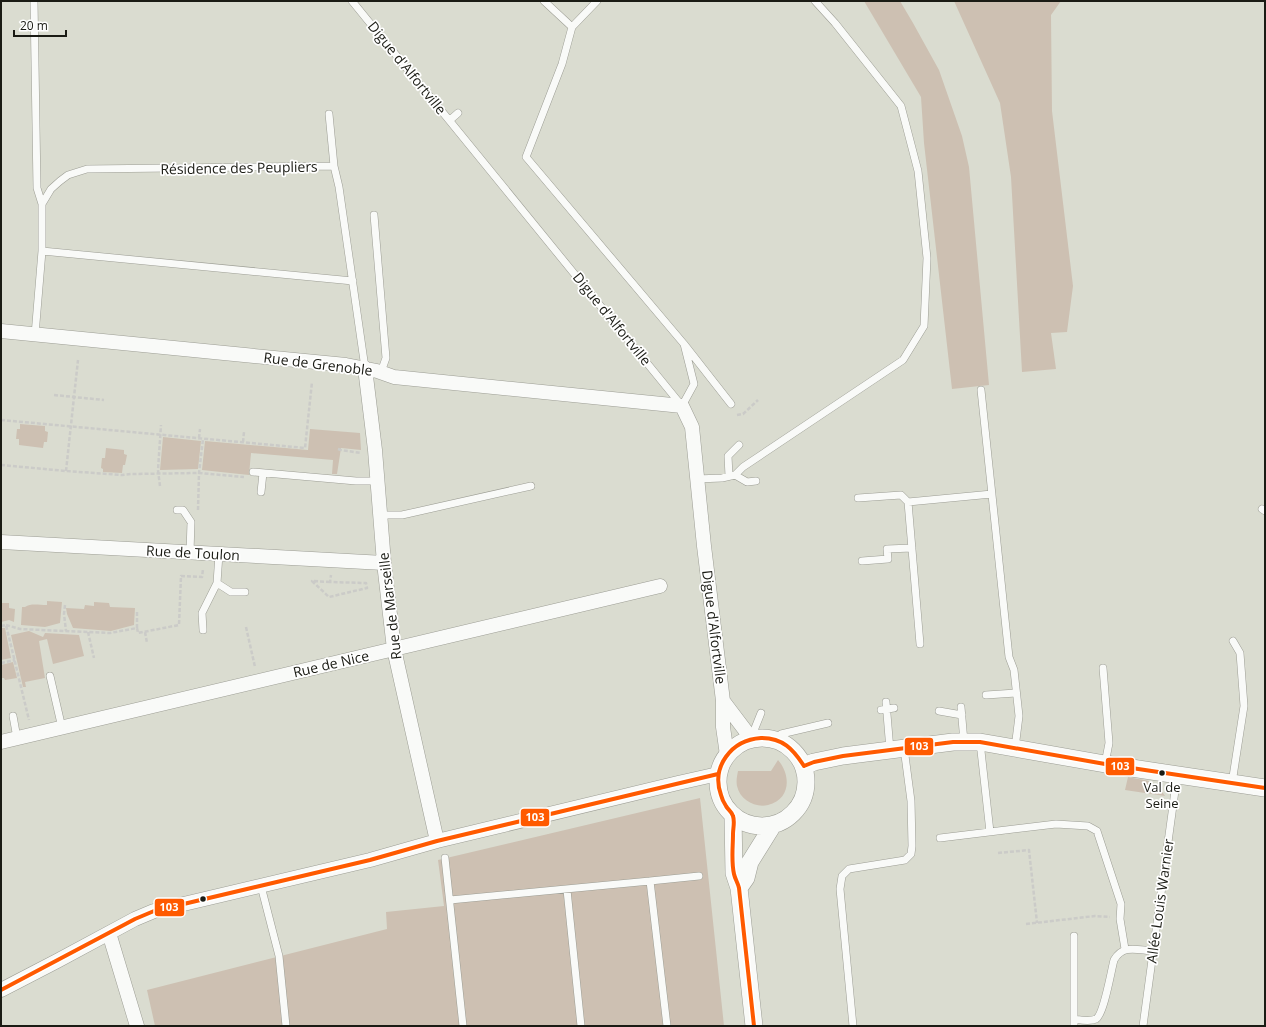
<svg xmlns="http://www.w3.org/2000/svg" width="1266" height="1027" viewBox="0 0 1266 1027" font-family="'Open Sans',sans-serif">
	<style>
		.green { fill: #cdc0b2 }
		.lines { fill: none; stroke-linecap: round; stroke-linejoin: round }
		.service-casing { stroke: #9c9d94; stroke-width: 8 }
		.minor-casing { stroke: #9c9d94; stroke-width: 15 }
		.tertiary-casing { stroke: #9c9d94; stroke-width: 18 }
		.path { stroke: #cbcbc8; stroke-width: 2.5; stroke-dasharray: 4 2; stroke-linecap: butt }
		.service { stroke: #f9faf8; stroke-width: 7 }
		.minor { stroke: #f9faf8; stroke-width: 14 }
		.tertiary { stroke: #f9faf8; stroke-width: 17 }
		.bus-1-casing { stroke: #fff; stroke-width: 7 }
		.bus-1 { stroke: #ff5a00; stroke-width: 4 }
		.bus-dot { fill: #1a1b14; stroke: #fff; stroke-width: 1.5 }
		.labels { text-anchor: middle; stroke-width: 3.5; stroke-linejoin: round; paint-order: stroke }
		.bus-label { font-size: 13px; fill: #1a1b14; stroke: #fff }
		.street-label { font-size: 14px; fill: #1a1b14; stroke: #fff }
		.line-badge { stroke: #fff; stroke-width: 1.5 }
		.badge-label { font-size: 11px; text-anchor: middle; font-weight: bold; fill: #fff }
	</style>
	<rect width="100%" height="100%" fill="#dadcd0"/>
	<path class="green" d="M 864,1 L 900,1 L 913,23 L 939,70 L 962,136 L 969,167 L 989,385 L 952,389 L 924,143 L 921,97 Z
		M 954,1 L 1061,1 L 1051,15 L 1052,111 L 1073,286 L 1067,332 L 1051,333 L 1056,369 L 1022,372 L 1011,177 L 1000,103 Z
		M 20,424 L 45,426 L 45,431 L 48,432 L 47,442 L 44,442 L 43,448 L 19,445 L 19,439 L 16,439 L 17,429 L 20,429 Z
		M 310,429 L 360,433 L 361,450 L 341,448 L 337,474 L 332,474 L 333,460 L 251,453 L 249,475 L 202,470 L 205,441 L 308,450 Z
		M 163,437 L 201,441 L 198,469 L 160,470 Z
		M 106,448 L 124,450 L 124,454 L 127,455 L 125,465 L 123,465 L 122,473 L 103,472 L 103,469 L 101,468 L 102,458 L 105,458 Z
		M 47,601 L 62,602 L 60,623 L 45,627 L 21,625 L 22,607 L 25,607 C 31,603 38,605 47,605 Z
		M 94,602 L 109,603 L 110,607 L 135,608 L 134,625 L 111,631 L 73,628 L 67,614 L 66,608 L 84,609 L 85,605 L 94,606 Z
		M 1,603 L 9,603 L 9,608 L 15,609 L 14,622 L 9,620 L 1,622 Z
		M 1,628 L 5,628 L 11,658 L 1,660 Z
		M 29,631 L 43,637 L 45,633 L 79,635 L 84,656 L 53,664 L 47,639 L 39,641 L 45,678 L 25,682 L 26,687 L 23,687 L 11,635 Z
		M 13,662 L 17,678 L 5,680 L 4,678 L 1,678 L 1,665 Z
		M 778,760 C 791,775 791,799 768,805 C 755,808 740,800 737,786 C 736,781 737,776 738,771 L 771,771 Z
		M 1128,777 C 1146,781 1154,778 1165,796 L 1125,790 Z
		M 700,798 L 724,1026 L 155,1026 L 147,990 L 387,929 L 386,912 L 444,906 L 438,860 Z"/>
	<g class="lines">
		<defs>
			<path id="service" d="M 34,1 L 37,188 L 42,204
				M 352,1 L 682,406 L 694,384 L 684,344 L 731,404
				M 544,1 L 572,27
				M 597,1 L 572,27 L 562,64 L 526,157 L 684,344
				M 329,114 L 334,166
				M 450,120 L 458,113
				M 374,215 L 386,358 L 381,372
				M 42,251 L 353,281
				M 35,335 L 42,251 L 42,204 L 51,189 L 60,181 L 68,175 L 87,169 L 334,166 L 339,187 L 365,368
				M 981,390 L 1009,657 L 1014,670 L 1019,716 L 1015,748
				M 253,472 L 356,481 L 378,481
				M 735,475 L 747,482 L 756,481
				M 729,476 L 728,456 L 739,445
				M 697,479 L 722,478 L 735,475 L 743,467 L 903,360 L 924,326 L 927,258 L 918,171 L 901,106 L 835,23 L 815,1
				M 261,492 L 263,473
				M 858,498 L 901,495 L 908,502
				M 1262,509 L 1265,511
				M 177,510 L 183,510 L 191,522 L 190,552
				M 380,515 L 402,515 L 531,486
				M 862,561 L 888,559 L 887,549 L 912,548
				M 217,583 L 231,592 L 245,592
				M 203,630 L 202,613 L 217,583 L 219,554
				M 920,644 L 908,502 L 992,494
				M 1103,668 L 1109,743 L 1105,764
				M 50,676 L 62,728
				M 986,695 L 1016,693
				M 886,702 L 890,750
				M 961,707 L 964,742
				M 881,710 L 894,708
				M 939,711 L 962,715
				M 13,716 L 17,738
				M 751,738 L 761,713
				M 777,739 L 781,734 L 828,723
				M 980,742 L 990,832
				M 1232,783 L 1244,706 L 1240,653 L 1233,641
				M 940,838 L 1056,824 L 1088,826 L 1097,831 L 1121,904 L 1120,919 L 1125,949
				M 445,858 L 463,1026
				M 650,881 L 699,876
				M 261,886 L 279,956 L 286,1026
				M 567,890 L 581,1026
				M 450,900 L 650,881 L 667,1026
				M 1074,936 L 1074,1026
				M 1074,1019 C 1081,1020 1090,1022 1096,1019 C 1104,1014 1111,971 1114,960 C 1123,944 1137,950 1153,951
				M 853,1026 L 840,889 L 842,876 L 849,869 L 905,860 L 911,854 L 912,846 L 911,801 L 904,748
				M 1143,1026 L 1177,776"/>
			<path id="minor" d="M 1,331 L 346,365 L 377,371 L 394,377 L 682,406 L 692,427 L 704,546 L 723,701 L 723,727 L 727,755
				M 365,368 L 375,450 L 384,563 L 394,649 L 437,841
				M 1,542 L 384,563
				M 723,701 L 751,738
				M 1,742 L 660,586
				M 109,933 L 137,1026
				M 1,990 L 57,961 L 135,919 L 154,911 L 370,860 L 437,841 L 678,783 L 718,774"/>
			<path id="tertiary" d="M718 782a44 44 0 1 1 88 0a44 44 0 1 1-88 0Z
				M 804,766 L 814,762 L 843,756 L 953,742 L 980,742 L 1105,764 L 1265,788
				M 733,815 L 734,873 L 739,888 L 754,1026
				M 739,888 L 746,878 L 750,862 L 773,825"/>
		</defs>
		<use href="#service" class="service-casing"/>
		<use href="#minor" class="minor-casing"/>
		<use href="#tertiary" class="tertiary-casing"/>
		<path class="path" d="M 54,395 L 104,400
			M 737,415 L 743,414 L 758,400
			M 1,420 L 305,448 L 312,382
			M 199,438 L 200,429
			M 243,442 L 244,432
			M 338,449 L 341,450 L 361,453
			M 1,465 L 66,471 L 122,475 L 131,474 L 199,473 L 244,477
			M 66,471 L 78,360
			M 160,486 L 158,470 L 161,425
			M 198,510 L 199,473 L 203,439
			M 330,582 L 312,581 L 329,597 L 367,588 L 366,583 L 330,582 L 331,575
			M 65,605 L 64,614 L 66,631
			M 6,625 L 20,629 L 110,633 L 137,628 L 138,633 L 179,625 L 181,576 L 202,577 L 203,569
			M 1,626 L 6,625 L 29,720
			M 246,627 L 255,667
			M 137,628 L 137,610
			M 88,632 L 94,658
			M 145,632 L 147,643
			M 1,663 L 15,660
			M 998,853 L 1029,850 L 1037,923
			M 1026,924 L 1095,916 L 1110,917"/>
		<use href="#service" class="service"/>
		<use href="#minor" class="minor"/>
		<use href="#tertiary" class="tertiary"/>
		<defs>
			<path id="bus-1" d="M 804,766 L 814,762 L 843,756 L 953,742 L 980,742 L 1105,764 L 1265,788
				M 1,990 L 135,919 L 154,911 L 370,860 L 437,841 L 718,774
				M 754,1026 L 739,888 C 738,883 735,879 734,874 C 731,861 733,847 733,834 C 733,828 735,822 733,816 C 732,812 728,810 726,806 C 724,803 722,799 721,795 C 711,767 731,740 761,738 C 783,738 793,749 804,766"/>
		</defs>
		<use href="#bus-1" class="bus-1-casing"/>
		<use href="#bus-1" class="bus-1"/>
	</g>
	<g class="bus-dot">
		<circle cx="1162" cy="773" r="3.5"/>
		<circle cx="203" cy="899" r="3.5"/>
	</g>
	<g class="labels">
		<g class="bus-label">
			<text x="1162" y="792">Val de<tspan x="1162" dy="16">Seine</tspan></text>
		</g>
		<g class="street-label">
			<text transform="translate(407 68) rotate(51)" y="5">Digue d'Alfortville</text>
			<text transform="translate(239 168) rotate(-1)" y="5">Résidence des Peupliers</text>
			<text transform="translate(612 319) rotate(51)" y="5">Digue d'Alfortville</text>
			<text transform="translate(318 364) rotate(7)" y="5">Rue de Grenoble</text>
			<text transform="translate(193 553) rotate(3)" y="5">Rue de Toulon</text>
			<text transform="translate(390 606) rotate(-97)" y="5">Rue de Marseille</text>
			<text transform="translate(714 627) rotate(83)" y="5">Digue d'Alfortville</text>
			<text transform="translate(331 664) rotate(-13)" y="5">Rue de Nice</text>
			<text transform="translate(1160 901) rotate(-82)" y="5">Allée Louis Warnier</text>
		</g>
	</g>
	<g class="line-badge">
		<rect x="904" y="737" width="30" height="19" rx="4" fill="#ff5a00"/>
		<rect x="1105" y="757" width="30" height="19" rx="4" fill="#ff5a00"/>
		<rect x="520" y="808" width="30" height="19" rx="4" fill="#ff5a00"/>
		<rect x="154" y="898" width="31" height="19" rx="4" fill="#ff5a00"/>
	</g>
	<g class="badge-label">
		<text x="919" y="750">103</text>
		<text x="1120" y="770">103</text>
		<text x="535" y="821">103</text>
		<text x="169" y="911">103</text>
	</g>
	<rect width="1266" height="1027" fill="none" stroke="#1a1b14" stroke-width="4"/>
	<path d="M14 30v6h52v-6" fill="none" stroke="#1a1b14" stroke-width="2"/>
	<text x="20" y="30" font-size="12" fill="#1a1b14" stroke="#ffffff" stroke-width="3" paint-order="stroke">20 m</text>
</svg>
